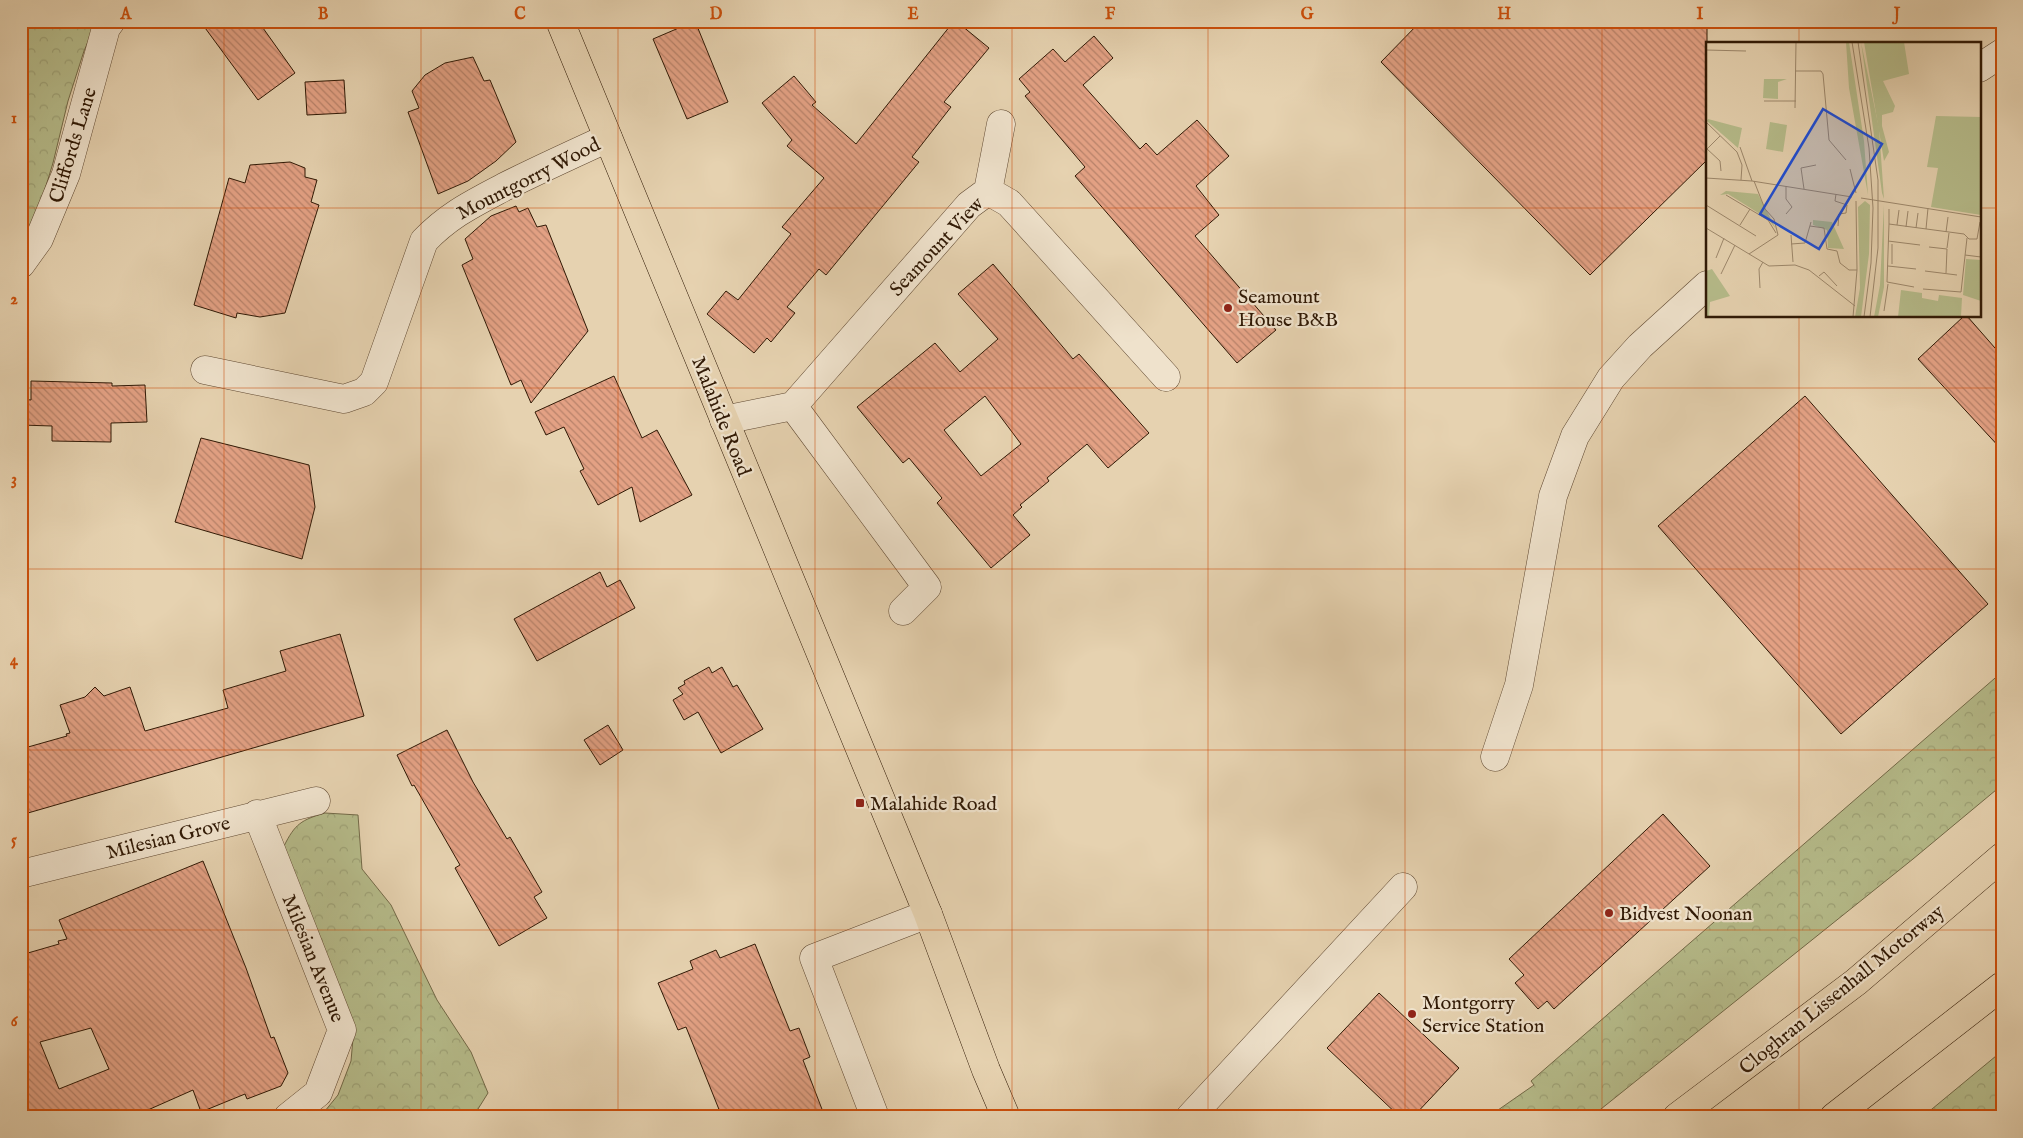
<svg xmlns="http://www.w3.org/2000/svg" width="2023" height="1138" viewBox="0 0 2023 1138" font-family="'IM FELL English',serif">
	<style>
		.forest { fill: url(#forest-crowns); stroke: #736a48 }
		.building { fill: url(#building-back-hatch); stroke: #301905; fill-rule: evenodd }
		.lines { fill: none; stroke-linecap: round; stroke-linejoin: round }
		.minor-casing { stroke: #5e4730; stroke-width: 29 }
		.major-casing { stroke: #301905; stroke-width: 29 }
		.highway-casing { stroke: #301905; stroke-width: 29 }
		.minor { stroke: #efe2cc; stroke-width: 28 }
		.major { stroke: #e6d2b0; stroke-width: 28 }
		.highway { stroke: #e6d2b0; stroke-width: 28 }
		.grid { fill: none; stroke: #cc4f0b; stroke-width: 1; stroke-opacity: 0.55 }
		.poi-dot { fill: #8f2418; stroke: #efe2cc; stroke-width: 2 }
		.labels { text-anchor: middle; stroke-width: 4.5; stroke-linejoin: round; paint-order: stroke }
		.street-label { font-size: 20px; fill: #301905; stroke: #efe2cc }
		.poi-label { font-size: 20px; fill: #301905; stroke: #efe2cc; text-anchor: start }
		.inset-road { fill: none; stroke: #9d886c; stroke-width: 1 }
		.view { fill: #1d4ed8; fill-opacity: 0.15; stroke: #1d4ed8; stroke-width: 2.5 }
		.inset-edge { fill: none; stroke: #301905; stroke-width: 2.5 }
		.neatline { fill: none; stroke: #cc4f0b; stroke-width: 2 }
		.grid-label { font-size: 16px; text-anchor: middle; font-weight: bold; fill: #cc4f0b }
	</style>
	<defs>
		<pattern id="forest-crowns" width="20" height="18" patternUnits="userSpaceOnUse" patternTransform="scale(1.25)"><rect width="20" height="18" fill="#b6bc8b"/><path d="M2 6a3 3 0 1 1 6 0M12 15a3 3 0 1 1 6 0" fill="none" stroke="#9da176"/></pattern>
		<pattern id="building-back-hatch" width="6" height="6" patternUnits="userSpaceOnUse" patternTransform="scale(1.25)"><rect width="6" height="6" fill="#e3a184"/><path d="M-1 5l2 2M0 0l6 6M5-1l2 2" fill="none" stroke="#b8826a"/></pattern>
	</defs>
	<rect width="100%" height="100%" fill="#e6d2b0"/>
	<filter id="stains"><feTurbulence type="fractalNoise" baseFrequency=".004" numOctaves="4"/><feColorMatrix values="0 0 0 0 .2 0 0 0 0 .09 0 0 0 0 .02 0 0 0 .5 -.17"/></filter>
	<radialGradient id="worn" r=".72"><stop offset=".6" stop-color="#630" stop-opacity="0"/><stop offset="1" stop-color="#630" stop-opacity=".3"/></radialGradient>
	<path class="forest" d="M 21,21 L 97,21 L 84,51 L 68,101 L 53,163 L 36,218 L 21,243 Z
		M 2002,672 L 2002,785 L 1913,859 L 1591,1117 L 1488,1117 L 1534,1085 L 1531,1081 Z
		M 325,813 L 358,815 L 362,869 L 391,905 L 437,1000 L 471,1052 L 488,1093 L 473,1117 L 320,1117 L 338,1095 L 351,1061 L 354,1027 L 284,846 C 295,824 301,820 325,813 Z
		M 2002,1051 L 2002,1117 L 1922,1117 L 1932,1109 Z"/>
	<path class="building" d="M 200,21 L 258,21 L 295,73 L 258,100 Z
		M 695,21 L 728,102 L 687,119 L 653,39 Z
		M 954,21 L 956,21 L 989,48 L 944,102 L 951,107 L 912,157 L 919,162 L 826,275 L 819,269 L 787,307 L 795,313 L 771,342 L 767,338 L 754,353 L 707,314 L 726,291 L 738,300 L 791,234 L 782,227 L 824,178 L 787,146 L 792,140 L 762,103 L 794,76 L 816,102 L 812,105 L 856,144 Z
		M 1421,21 L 1707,21 L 1707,160 L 1590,275 L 1381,62 Z
		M 1094,36 L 1113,58 L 1083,85 L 1140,149 L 1146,143 L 1157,155 L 1197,120 L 1229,156 L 1196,186 L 1219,215 L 1195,236 L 1276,330 L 1237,363 L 1075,176 L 1085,167 L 1025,96 L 1030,92 L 1019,79 L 1053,49 L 1065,62 Z
		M 473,57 L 484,81 L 490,80 L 516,142 L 496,161 L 468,181 L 438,194 L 408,112 L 419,108 L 412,91 L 425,75 L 445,63 Z
		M 344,80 L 346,113 L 307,115 L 305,82 Z
		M 290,162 L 305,168 L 305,177 L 317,180 L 311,202 L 319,205 L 285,313 L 260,317 L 237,313 L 236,318 L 194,305 L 229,178 L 245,183 L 250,165 Z
		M 516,206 L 519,212 L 528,208 L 537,227 L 546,225 L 588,331 L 531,403 L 521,380 L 511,385 L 462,265 L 473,259 L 465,239 L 491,216 Z
		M 993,264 L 1073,359 L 1079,354 L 1149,433 L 1108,468 L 1087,444 L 1047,478 L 1049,481 L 1020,505 L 1022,507 L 1013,515 L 1030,535 L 991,568 L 937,503 L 942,498 L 909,458 L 903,463 L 857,407 L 935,343 L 960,372 L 998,339 L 958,294 ZM 985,396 L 1021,444 L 981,476 L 944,430 Z
		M 1964,316 L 1967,316 L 2002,356 L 2002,450 L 1918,359 Z
		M 614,376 L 642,438 L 657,430 L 692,495 L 640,522 L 632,487 L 598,505 L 580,471 L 584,469 L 564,427 L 546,435 L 535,412 Z
		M 31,381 L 112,383 L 112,386 L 145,385 L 147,422 L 111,423 L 111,442 L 52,441 L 52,426 L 21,425 L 21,399 L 31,400 Z
		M 1805,396 L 1988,604 L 1841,734 L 1658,526 Z
		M 201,438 L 309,465 L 315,507 L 302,559 L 175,522 Z
		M 600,572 L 607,587 L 620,580 L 635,608 L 537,661 L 514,619 Z
		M 340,634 L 364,716 L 21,815 L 21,749 L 67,736 L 66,734 L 70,733 L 60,705 L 85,697 L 95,687 L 104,696 L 130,687 L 145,731 L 228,708 L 223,690 L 286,671 L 280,651 Z
		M 709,667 L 712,673 L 722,667 L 733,687 L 737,685 L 763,729 L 721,753 L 698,712 L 684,720 L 673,700 L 683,694 L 678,688 L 685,684 L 684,681 Z
		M 608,725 L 623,750 L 600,765 L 584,740 Z
		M 447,730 L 473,782 L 507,839 L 510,837 L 542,892 L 534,897 L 547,918 L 499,946 L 455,868 L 460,865 L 414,785 L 412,786 L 397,755 Z
		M 1663,814 L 1710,866 L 1554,1009 L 1547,1001 L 1538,1009 L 1515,983 L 1524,975 L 1509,959 Z
		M 203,861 L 246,968 L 271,1038 L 274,1037 L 288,1073 L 281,1086 L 247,1099 L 245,1094 L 201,1112 L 193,1090 L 132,1117 L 21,1117 L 21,955 L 59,944 L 58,941 L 67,939 L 59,920 ZM 91,1028 L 109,1069 L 59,1089 L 40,1042 Z
		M 755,944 L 790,1031 L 799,1028 L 810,1057 L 803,1060 L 825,1117 L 722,1117 L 686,1027 L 678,1030 L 658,983 L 693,969 L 690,961 L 716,950 L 720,958 Z
		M 1379,993 L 1459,1068 L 1413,1117 L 1400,1117 L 1327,1048 Z"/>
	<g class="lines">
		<defs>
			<path id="minor" d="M 1979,68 L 2002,53
				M 988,191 L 1001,124
				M 21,264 L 39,239 L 66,174 L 106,28 L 111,21
				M 205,370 L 344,399 L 364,392 L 374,382 L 424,241 C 449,215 472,204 504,187 C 538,170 573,154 608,138
				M 793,406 L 927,587 L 903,611
				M 724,420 L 793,406 L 969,205 L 988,191 L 1009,203 L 1166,377
				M 1495,757 L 1519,685 L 1553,496 L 1575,436 L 1611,378 L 1640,346 L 1707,285
				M 257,814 L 342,1030 L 318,1093 L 288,1117
				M 21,874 L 316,801
				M 875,1117 L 814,958 L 928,914
				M 1190,1117 L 1403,887"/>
			<path id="major" d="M 560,21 L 928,914 L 986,1070 L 1006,1117"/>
			<path id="highway" d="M 1677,1117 L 1856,982 L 2002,857
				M 1834,1117 L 2002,986"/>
		</defs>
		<use href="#minor" class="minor-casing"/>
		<use href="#major" class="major-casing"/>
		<use href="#highway" class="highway-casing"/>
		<use href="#minor" class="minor"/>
		<use href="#major" class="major"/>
		<use href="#highway" class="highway"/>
	</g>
	<path class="grid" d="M 224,21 L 224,1117M 421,21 L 421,1117M 618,21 L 618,1117M 815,21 L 815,1117M 1012,21 L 1012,1117M 1208,21 L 1208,1117M 1405,21 L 1405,1117M 1602,21 L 1602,1117M 1799,21 L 1799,44M 21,208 L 1707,208M 1979,208 L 2002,208M 1799,316 L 1799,1117M 21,388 L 2002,388M 21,569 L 2002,569M 21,750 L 2002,750M 21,930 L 2002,930"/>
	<g class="poi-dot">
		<circle cx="1228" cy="308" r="5"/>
		<rect x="855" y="798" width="10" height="10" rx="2.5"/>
		<circle cx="1609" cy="913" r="5"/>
		<circle cx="1412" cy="1014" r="5"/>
	</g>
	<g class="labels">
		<g class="street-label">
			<text transform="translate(72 145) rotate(-73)" y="7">Cliffords Lane</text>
			<text transform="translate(528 178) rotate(-27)" y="7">Mountgorry Wood</text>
			<text transform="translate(936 246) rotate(-47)" y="7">Seamount View</text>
			<text transform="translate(722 416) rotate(68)" y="7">Malahide Road</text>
			<text transform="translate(168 837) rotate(-14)" y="7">Milesian Grove</text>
			<text transform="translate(314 958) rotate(68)" y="7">Milesian Avenue</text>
			<text transform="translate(1841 989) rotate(-39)" y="7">Cloghran Lissenhall Motorway</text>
		</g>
		<g class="poi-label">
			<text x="1238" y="303">Seamount<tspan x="1238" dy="23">House B&amp;B</tspan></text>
			<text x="870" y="810">Malahide Road</text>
			<text x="1619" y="920">Bidvest Noonan</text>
			<text x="1422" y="1009">Montgorry<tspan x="1422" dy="23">Service Station</tspan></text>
		</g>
	</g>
	<g transform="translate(1706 42)">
		<rect width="275" height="275" fill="#e6d2b0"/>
		<path d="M 158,0 L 198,0 L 203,32 L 177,39 L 189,64 L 187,70 L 176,73 L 176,84 L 183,110 L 178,119 ZM 58,37 L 81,37 L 72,40 L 72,57 L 57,56 ZM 230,74 L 275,75 L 275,173 L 225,165 L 232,126 L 221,125 ZM 2,77 L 36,86 L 32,106 L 1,79 ZM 260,217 L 275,218 L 275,259 L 257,253 ZM 6,227 L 24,254 L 4,260 L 3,275 L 0,275 L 0,229 Z" fill="#b6bc8b"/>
		<path d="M 140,0 L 143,0 L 158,99 L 162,153 L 143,46 ZM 155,0 L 173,86 L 178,157 L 176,151 ZM 20,149 L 52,152 L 70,187 L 62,177 L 22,152 L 14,153 ZM 159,159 L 164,163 L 163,212 L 155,275 L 149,275 L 154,246 L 152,165 ZM 178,163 L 178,245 L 172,275 L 168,275 L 174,243 ZM 107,178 L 126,180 L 138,207 L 122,206 L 121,188 L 107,183 ZM 195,248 L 216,251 L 216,256 L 232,259 L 233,253 L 256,256 L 255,275 L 192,275 Z" fill="#b6bc8b"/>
		<path d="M 64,80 L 81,83 L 77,110 L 60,107 ZM196 263a6 6 0 1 1 12 0a6 6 0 1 1-12 0ZM 236,258 L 253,260 L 252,275 L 235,275 Z" fill="#b6bc8b"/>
		<path class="inset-road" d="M 146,0 L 163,106 L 167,166 L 165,221 L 158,275M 152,0 L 172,138 L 172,206 L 164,275M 0,8 L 40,9M 89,29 L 115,29 L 117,32 L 123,98 L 140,118M 58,59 L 90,59M 89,66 L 90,0M 0,80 L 31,110 L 36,123 L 35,138M 34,105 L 46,139M 0,106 L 14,119 L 15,129M 1,107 L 14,94M 144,127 L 150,151M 0,136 L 46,139 L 146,155M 98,147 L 95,126 L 110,123M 130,152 L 129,159 L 141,163 L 140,171 L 133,172 L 132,184M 20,153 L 62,178 L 70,191M 155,156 L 275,175M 0,163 L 50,194M 183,167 L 183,182 L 258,192 L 263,197 L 271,197 L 274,180M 80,172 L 86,165 L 80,157 L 80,144M 183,182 L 181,240 L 208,245M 34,183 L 44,167M 191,183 L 193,168M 104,184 L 118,186 L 121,207 L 131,209 L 134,221 L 143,228 L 151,228M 200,185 L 202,169M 0,186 L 63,224 L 89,223 L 103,228 L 149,264M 210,186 L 212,171M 220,187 L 222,166M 240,190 L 242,175M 85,193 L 87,220M 182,199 L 214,203M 85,202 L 99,201 L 105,180M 223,205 L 241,207 L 240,231M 241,206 L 243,191M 43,212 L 72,193 L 68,177 L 59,167 L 48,139M 259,213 L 275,215M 10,216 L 18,196M 186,222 L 186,202M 182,224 L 210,227M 219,229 L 251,233M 15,232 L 29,203M 113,234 L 118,230 L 131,244M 54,246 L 53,227 L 57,220M 217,247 L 255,250 L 261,196M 178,269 L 182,242M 147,275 L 151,228 L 150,159"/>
		<path class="view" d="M 117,67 L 176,102 L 113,207 L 54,172 Z"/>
		<rect width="275" height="275" class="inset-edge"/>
	</g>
	<rect width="2023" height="1138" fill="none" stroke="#e6d2b0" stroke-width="55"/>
	<rect x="28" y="28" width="1968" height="1082" class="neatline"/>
	<g class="grid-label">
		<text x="126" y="19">A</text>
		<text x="323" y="19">B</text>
		<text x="520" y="19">C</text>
		<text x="716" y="19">D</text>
		<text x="913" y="19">E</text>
		<text x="1110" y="19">F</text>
		<text x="1307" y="19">G</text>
		<text x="1504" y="19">H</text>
		<text x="1700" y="19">I</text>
		<text x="1897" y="19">J</text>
		<text x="14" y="123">1</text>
		<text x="14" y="304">2</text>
		<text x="14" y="484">3</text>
		<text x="14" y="665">4</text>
		<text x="14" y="845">5</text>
		<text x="14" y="1026">6</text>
	</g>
	<rect width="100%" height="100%" filter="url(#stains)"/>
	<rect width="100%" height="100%" fill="url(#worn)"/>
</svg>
